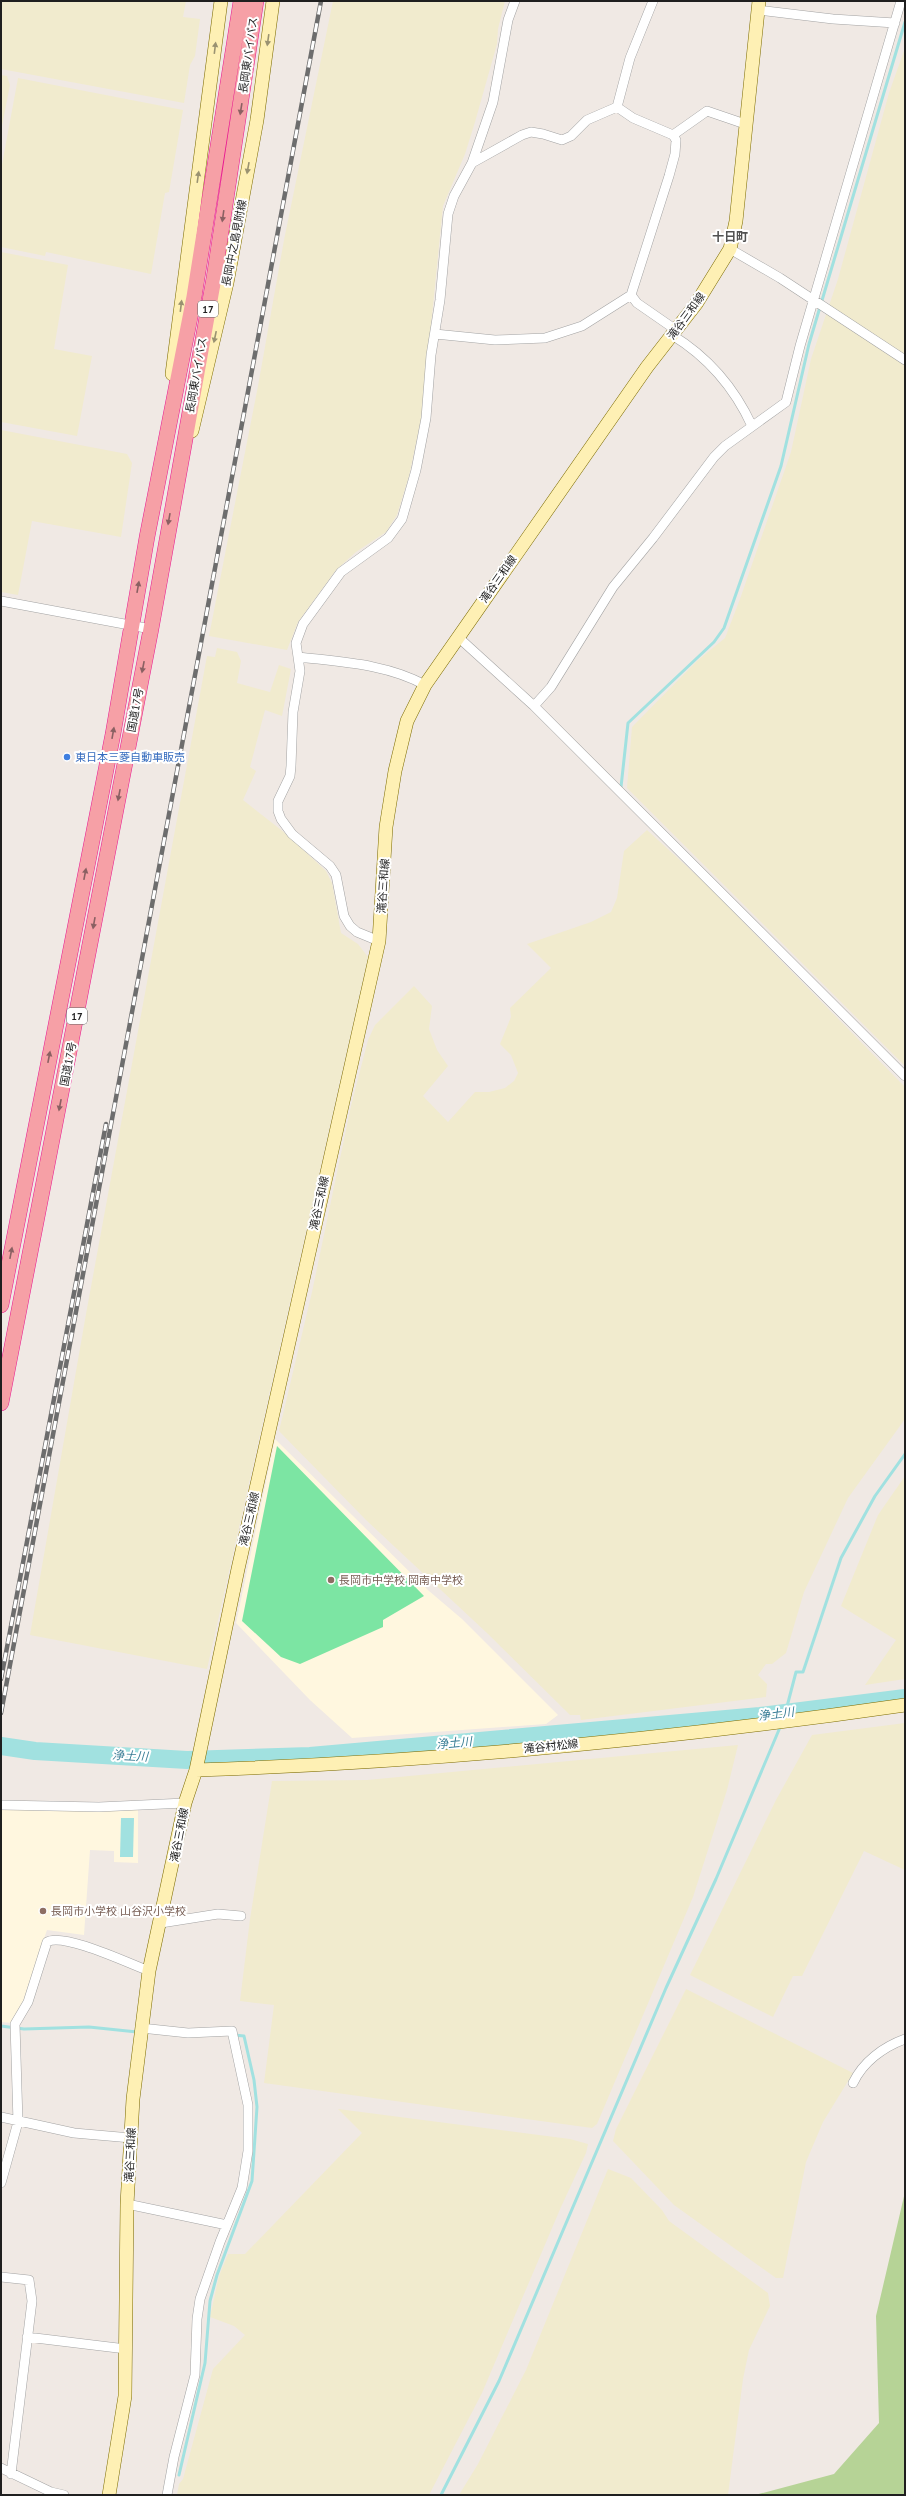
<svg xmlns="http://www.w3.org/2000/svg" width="906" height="2496" viewBox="0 0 906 2496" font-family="'PT Sans','Noto Sans JP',sans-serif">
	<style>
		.education { fill: #fff7df }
		.farmland { fill: #f1ebce }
		.forest { fill: #b6d396 }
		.pitch { fill: #7ce5a3 }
		.water { fill: #a1e1e0 }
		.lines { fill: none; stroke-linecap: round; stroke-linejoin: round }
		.stream { stroke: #a1e1e0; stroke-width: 3 }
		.river { stroke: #a1e1e0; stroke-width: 18 }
		.minor-casing { stroke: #a3a3a3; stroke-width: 10 }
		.secondary-casing { stroke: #7c6b00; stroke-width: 14 }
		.trunk-casing { stroke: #e81791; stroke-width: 16 }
		.minor { stroke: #fff; stroke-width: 9 }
		.secondary { stroke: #fef0b4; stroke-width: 13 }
		.trunk { stroke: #f6a0a6; stroke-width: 15 }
		.rail-casing { stroke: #6d6d6d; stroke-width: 4.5 }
		.rail { stroke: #fff; stroke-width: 3; stroke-dasharray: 9; stroke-linecap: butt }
		.oneway { fill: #9a9271 }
		.oneway2 { fill: #8a6062 }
		.shop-dot { fill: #3f7fe0; stroke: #fff; stroke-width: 1.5 }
		.education-dot { fill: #8d6e63; stroke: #fff; stroke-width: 1.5 }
		.labels { text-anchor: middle; stroke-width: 4; stroke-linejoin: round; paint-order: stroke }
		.shield { fill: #fff; stroke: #626262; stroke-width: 1 }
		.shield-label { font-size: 10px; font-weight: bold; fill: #1f1f1f }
		.street-label { font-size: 11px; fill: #1f1f1f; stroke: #fff }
		.shop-label { font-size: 11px; fill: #366cbe; stroke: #fff; text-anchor: start }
		.education-label { font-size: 11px; fill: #785e54; stroke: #fff; text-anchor: start }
		.neighbourhood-label { font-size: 12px; font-weight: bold; fill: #525252; stroke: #fff }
		.water-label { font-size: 12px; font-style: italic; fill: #397d95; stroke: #fff }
	</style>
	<rect width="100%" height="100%" fill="#f0e9e4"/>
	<path class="education" d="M 275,1439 L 429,1591 L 462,1619 L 558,1715 L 546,1724 L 352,1738 L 310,1700 L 236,1623 Z
		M 1,1810 L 138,1810 L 138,1863 L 114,1862 L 114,1851 L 90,1850 L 84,1935 L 47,1930 L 22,2004 L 12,2023 L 1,2022 Z"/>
	<path class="farmland" d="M 1,1 L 186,1 L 183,17 L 200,19 L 195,56 L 190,65 L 184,103 L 1,69 Z
		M 333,1 L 505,1 L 498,29 L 497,44 L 475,122 L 465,154 L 443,206 L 422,415 L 409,476 L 397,515 L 386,532 L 356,552 L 336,570 L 298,622 L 287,650 L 209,636 L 258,386 L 284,240 Z
		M 905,48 L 905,1066 L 627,788 L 632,727 L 697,661 L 725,638 L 740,599 L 791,452 L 811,359 L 838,279 L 889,93 Z
		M 1,75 L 7,76 L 10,85 L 1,131 Z
		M 18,78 L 183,110 L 169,192 L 165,193 L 151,274 L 46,252 L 45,256 L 1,247 L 1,170 Z
		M 1,252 L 68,265 L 54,349 L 92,356 L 77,436 L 1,422 Z
		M 1,430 L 127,454 L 132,463 L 121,537 L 32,521 L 18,595 L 1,592 Z
		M 217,648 L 237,652 L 241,661 L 237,683 L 270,692 L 279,665 L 291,669 L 282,716 L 265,710 L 250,767 L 256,771 L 243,800 L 285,833 L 326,871 L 332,883 L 341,933 L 358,944 L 368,957 L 207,1669 L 30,1635 L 86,1314 L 207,656 L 215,657 Z
		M 647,830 L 705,883 L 905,1087 L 905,1419 L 848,1498 L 804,1592 L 786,1653 L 772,1664 L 766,1664 L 758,1675 L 767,1684 L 766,1697 L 581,1720 L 580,1715 L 570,1715 L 487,1633 L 366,1520 L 279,1431 L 312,1292 L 351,1106 L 368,1040 L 375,1025 L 414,986 L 432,1006 L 429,1029 L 437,1050 L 448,1066 L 423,1096 L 448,1122 L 475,1092 L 489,1092 L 505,1088 L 514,1081 L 518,1073 L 511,1055 L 500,1044 L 511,1017 L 510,1008 L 551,968 L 527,944 L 591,922 L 611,912 L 617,898 L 624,851 Z
		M 905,1476 L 905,1679 L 865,1685 L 896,1640 L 841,1606 L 878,1515 Z
		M 905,1723 L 905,1870 L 864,1851 L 802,1976 L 793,1976 L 773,2017 L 690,1975 L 776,1800 L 812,1735 Z
		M 738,1745 L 727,1790 L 693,1897 L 597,2124 L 592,2128 L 264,2083 L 274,2005 L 240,2001 L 250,1919 L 272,1781 L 367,1780 Z
		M 686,1989 L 853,2073 L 823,2122 L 806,2162 L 783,2278 L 776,2278 L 674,2205 L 613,2141 L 616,2129 Z
		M 338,2109 L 570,2139 L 588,2144 L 586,2153 L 561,2207 L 482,2393 L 429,2495 L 177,2495 L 179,2484 L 183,2479 L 213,2369 L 245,2335 L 234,2326 L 210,2317 L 219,2276 L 228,2254 L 245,2254 L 362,2133 Z
		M 608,2169 L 631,2178 L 662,2210 L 669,2221 L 768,2293 L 770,2306 L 749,2350 L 743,2379 L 728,2495 L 459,2495 L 478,2464 L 526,2370 Z"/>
	<path class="forest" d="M 905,2192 L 905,2495 L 755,2495 L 834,2474 L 879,2423 L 876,2316 Z"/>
	<path class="pitch" d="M 277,1446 L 424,1596 L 383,1620 L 383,1627 L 300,1664 L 281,1657 L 242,1621 Z"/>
	<path class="water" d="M 121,1818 L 134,1818 L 133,1857 L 120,1857 Z"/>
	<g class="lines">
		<path class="stream" d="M 621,787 L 628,723 L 714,642 L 724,628 L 781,466 L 809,344 L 905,22
			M 784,1718 L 796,1672 L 803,1672 L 841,1558 L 875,1496 L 905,1454
			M 1,2026 L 24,2029 L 89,2027 L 137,2032
			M 179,2475 L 205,2363 L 210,2301 L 217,2275 L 252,2181 L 257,2107 L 254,2080 L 244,2036 L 234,2035
			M 441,2495 L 499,2381 L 666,1988 L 716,1879 L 781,1725"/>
		<path class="river" d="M 1,1746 L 35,1751 L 187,1760 L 310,1756 L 760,1716 L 905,1698"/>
		<defs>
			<path id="minor" d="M 758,10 L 833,19 L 895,23
				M 673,135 L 707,111 L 745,124
				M 472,163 L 522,135 L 531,132 L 543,134 L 562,140 L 571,136 L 587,120 L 617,107
				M 730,249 L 780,278 L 905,360
				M 631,295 L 637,303 L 676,330
				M 435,334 L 495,340 L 545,338 L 582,326 L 631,295 L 669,176 L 675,154 L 676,140 L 673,135 L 633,118 L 617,107 L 630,58 L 653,1
				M 672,335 C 708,357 735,389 752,426
				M 1,601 L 151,629
				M 458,637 L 534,706 L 905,1076
				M 299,657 C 341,662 387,664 425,685
				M 534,706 L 551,687 L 613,587 L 653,538 L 714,457 L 725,446 L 786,402 L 800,346 L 901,1
				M 379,941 L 357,932 L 350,926 L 344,916 L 336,875 L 330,866 L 292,834 L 281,819 L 278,811 L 278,801 L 290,776 L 291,766 L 293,712 L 300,671 L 296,643 L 303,624 L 341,572 L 388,538 L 402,519 L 416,470 L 426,418 L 431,355 L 440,300 L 448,214 L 454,196 L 472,163 L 493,102 L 508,20 L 515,1
				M 1,1805 L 99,1807 L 185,1803
				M 161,1923 L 218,1914 L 241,1916
				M 141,2028 L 188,2033 L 232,2031 L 248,2105 L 248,2151 L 242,2188 L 220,2242 L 200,2299 L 197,2319 L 195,2375 L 174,2457 L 167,2495
				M 853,2083 C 863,2062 883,2047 905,2039
				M 1,2117 L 74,2133 L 131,2138
				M 1,2183 L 18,2122 L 15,2024 L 28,2002 L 47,1942 C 63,1932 130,1964 149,1971
				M 127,2204 L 227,2225
				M 1,2277 L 29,2280 L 32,2301 L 11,2474
				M 27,2337 L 126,2349
				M 1,2468 L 51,2492 L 64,2495"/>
			<path id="secondary" d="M 172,374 L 221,1
				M 192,431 L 227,283 L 257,120 L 273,1
				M 196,1770 C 434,1762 670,1739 905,1705
				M 109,2495 L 125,2396 L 127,2204 L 133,2099 L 149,1971 L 185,1803 L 196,1770 L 238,1569 L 379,941 L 386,827 L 395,771 L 407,721 L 425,685 L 647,367 L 696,304 L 730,249 L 736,221 L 759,1"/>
			<path id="trunk" d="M 1,1305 L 113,734 L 147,537 L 194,297 L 241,1
				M 1,1403 L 151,629 L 214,278 L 256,1"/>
		</defs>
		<use href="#minor" class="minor-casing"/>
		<use href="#secondary" class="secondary-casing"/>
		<use href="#trunk" class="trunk-casing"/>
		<use href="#minor" class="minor"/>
		<use href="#secondary" class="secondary"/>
		<use href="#trunk" class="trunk"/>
		<defs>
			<path id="rail" d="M 1,1679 L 106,1124
				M 1,1713 L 321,1"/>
		</defs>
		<use href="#rail" class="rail-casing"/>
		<use href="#rail" class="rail"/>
	</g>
	<defs><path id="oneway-solid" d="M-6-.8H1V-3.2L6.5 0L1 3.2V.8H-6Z"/></defs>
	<g class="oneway">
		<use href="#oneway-solid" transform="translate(268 40) rotate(98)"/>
		<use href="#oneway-solid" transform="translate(215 48) rotate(-83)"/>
		<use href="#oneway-solid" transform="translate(248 168) rotate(100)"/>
		<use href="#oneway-solid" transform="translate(198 177) rotate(-82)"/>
		<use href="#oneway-solid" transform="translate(181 306) rotate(-83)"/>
		<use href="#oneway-solid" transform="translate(215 337) rotate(102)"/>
	</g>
	<g class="oneway2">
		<use href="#oneway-solid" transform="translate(241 109) rotate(99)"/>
		<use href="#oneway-solid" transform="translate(223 216) rotate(98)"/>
		<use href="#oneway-solid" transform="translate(169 519) rotate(100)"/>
		<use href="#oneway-solid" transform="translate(138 587) rotate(-80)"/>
		<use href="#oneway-solid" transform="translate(143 667) rotate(101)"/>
		<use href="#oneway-solid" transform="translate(113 733) rotate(-80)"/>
		<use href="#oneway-solid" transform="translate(119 795) rotate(101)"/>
		<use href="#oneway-solid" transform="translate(85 874) rotate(-79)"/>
		<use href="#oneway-solid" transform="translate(94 923) rotate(100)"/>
		<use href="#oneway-solid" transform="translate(49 1057) rotate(-79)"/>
		<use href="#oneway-solid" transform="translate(60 1105) rotate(101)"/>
		<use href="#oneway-solid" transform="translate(11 1253) rotate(-79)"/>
	</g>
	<circle class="shop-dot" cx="67" cy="757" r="4"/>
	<g class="education-dot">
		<circle cx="331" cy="1580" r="4"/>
		<circle cx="43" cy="1911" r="4"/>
	</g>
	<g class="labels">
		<g class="shield">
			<rect x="198" y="301" width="20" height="16" rx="3"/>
			<rect x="67" y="1008" width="20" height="16" rx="3"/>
		</g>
		<g class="shield-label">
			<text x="208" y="313">17</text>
			<text x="77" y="1020">17</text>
		</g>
		<g class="street-label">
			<text transform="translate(248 55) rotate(-82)" y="4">長岡東バイパス</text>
			<text transform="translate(234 243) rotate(-79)" y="4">長岡中之島見附線</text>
			<text transform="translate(686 316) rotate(-54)" y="4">滝谷三和線</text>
			<text transform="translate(196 375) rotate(-80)" y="4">長岡東バイパス</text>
			<text transform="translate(498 579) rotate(-55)" y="4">滝谷三和線</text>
			<text transform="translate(135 710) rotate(-79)" y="4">国道17号</text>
			<text transform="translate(383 886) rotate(-86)" y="4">滝谷三和線</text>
			<text transform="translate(68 1064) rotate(-79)" y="4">国道17号</text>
			<text transform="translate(319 1203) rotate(-78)" y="4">滝谷三和線</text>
			<text transform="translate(249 1519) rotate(-77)" y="4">滝谷三和線</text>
			<text transform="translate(551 1746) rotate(-6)" y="4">滝谷村松線</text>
			<text transform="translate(179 1835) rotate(-79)" y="4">滝谷三和線</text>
			<text transform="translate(130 2155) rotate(-87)" y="4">滝谷三和線</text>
		</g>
		<g class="shop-label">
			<text x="75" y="761">東日本三菱自動車販売</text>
		</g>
		<g class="education-label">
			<text x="339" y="1584">長岡市中学校 岡南中学校</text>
			<text x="51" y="1915">長岡市小学校 山谷沢小学校</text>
		</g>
		<g class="neighbourhood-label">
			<text x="730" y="241">十日町</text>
		</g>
		<g class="water-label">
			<text transform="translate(776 1714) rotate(-7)" y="4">浄土川</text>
			<text transform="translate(454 1743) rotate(-5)" y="4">浄土川</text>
			<text transform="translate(130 1756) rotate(3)" y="4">浄土川</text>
		</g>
	</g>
	<rect width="906" height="2496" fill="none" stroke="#1f1f1f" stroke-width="4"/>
</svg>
